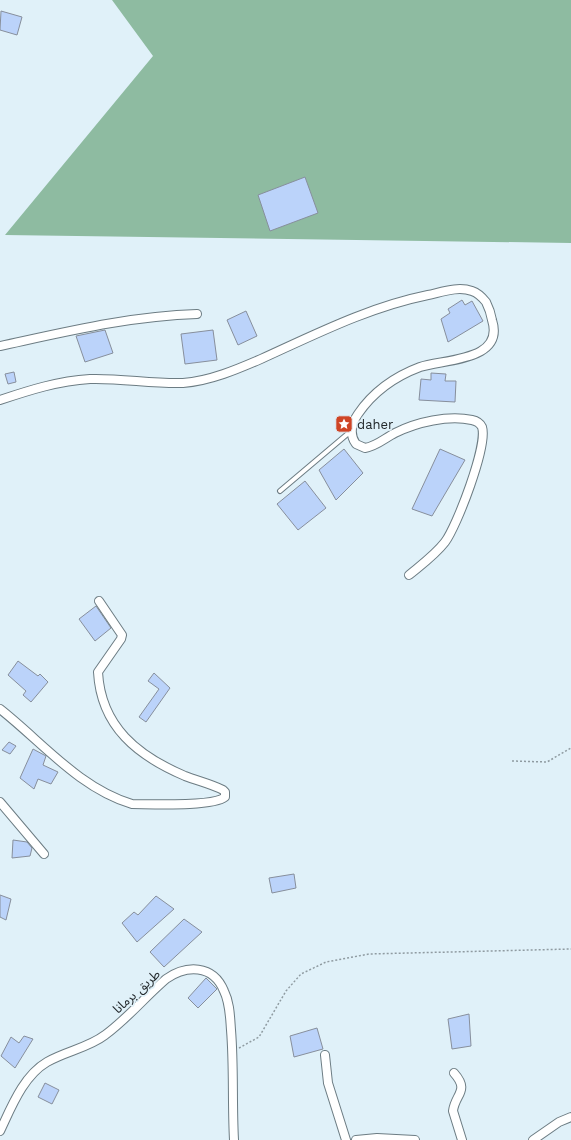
<svg xmlns="http://www.w3.org/2000/svg" width="571" height="1140" viewBox="0 0 571 1140" font-family="'Work Sans','Noto Sans Arabic',sans-serif">
	<style>
		.forest { fill: #8ebba1 }
		.building { fill: #bbd3fa; stroke: #878f9c }
		.lines { fill: none; stroke-linecap: round; stroke-linejoin: round }
		.service-casing { stroke: #6c7c83; stroke-width: 6 }
		.minor-casing { stroke: #6c7c83; stroke-width: 10 }
		.path { stroke: #8f9ba1; stroke-width: 1.5; stroke-dasharray: 2 2; stroke-linecap: butt }
		.service { stroke: #fff; stroke-width: 4 }
		.minor { stroke: #fff; stroke-width: 8 }
		.labels { text-anchor: middle; stroke-width: 3.5; stroke-linejoin: round; paint-order: stroke }
		.poi-label { font-size: 13px; fill: #22282b; stroke: #e0f1f9; text-anchor: start }
		.street-label { font-size: 13px; fill: #22282b; stroke: #e0f1f9 }
	</style>
	<rect width="100%" height="100%" fill="#e0f1f9"/>
	<path class="forest" d="M 112,0 L 571,0 L 571,243 L 5,235 L 153,56 Z"/>
	<path class="building" d="M 1,11 L 22,17 L 17,35 L 0,30 Z
		M 305,177 L 318,213 L 270,231 L 258,195 Z
		M 462,300 L 465,305 L 472,301 L 483,321 L 448,342 L 441,319 L 450,313 L 448,309 Z
		M 246,311 L 257,336 L 238,345 L 227,320 Z
		M 105,330 L 113,353 L 85,362 L 76,336 Z
		M 213,330 L 217,360 L 185,364 L 181,334 Z
		M 14,372 L 16,382 L 8,384 L 5,374 Z
		M 431,373 L 446,374 L 445,381 L 456,381 L 455,402 L 419,400 L 421,379 L 431,380 Z
		M 344,449 L 363,473 L 336,500 L 319,470 Z
		M 440,449 L 465,460 L 432,516 L 412,509 Z
		M 305,481 L 326,508 L 298,530 L 277,504 Z
		M 96,606 L 111,628 L 95,641 L 79,619 Z
		M 18,661 L 38,676 L 40,674 L 48,682 L 31,702 L 23,695 L 26,691 L 8,675 Z
		M 154,673 L 170,688 L 146,722 L 139,717 L 159,689 L 148,681 Z
		M 9,742 L 16,746 L 10,754 L 2,750 Z
		M 33,749 L 46,756 L 43,765 L 58,772 L 51,784 L 38,779 L 34,789 L 20,778 Z
		M 13,840 L 27,842 L 32,848 L 30,856 L 12,858 Z
		M 294,874 L 296,888 L 272,893 L 269,878 Z
		M 0,895 L 11,899 L 6,920 L 0,917 Z
		M 156,896 L 174,909 L 137,942 L 122,923 L 134,912 L 138,915 Z
		M 184,919 L 202,932 L 164,967 L 150,952 Z
		M 206,978 L 217,989 L 198,1008 L 188,998 Z
		M 469,1014 L 471,1046 L 452,1049 L 448,1019 Z
		M 317,1028 L 323,1049 L 294,1057 L 290,1036 Z
		M 24,1036 L 33,1039 L 15,1068 L 1,1056 L 11,1037 L 19,1043 Z
		M 45,1083 L 59,1090 L 52,1104 L 38,1097 Z"/>
	<g class="lines">
		<defs>
			<path id="service" d="M 280,491 L 351,431"/>
			<path id="minor" d="M 0,346 C 65,332 130,316 197,314
				M 0,400 C 30,390 58,381 90,379 C 121,378 152,384 183,383 C 210,381 238,369 261,359 C 316,334 369,307 428,295 C 442,292 458,286 472,291 C 478,293 482,297 486,302 C 489,308 491,314 492,320 C 505,361 445,359 420,367 C 396,376 373,392 358,414 C 351,424 349,434 356,444 L 365,448 C 377,446 385,438 395,433 C 417,422 448,415 472,420 C 477,421 480,423 482,427 C 488,445 457,526 445,542 C 435,555 421,565 409,575
				M 0,709 C 42,742 79,788 132,804 C 150,804 213,807 225,797 L 225,792 L 223,790 C 211,784 198,781 185,776 C 138,756 101,727 98,672 L 121,639 L 122,635 L 99,601
				M 0,802 L 44,854
				M 325,1055 L 328,1083 L 346,1140
				M 454,1073 C 470,1091 455,1094 453,1111 L 462,1140
				M 0,1131 C 11,1108 23,1076 47,1062 C 66,1051 88,1048 105,1035 C 127,1019 145,997 166,979 C 186,965 213,964 224,991 C 230,1003 230,1017 231,1030 C 234,1067 232,1103 234,1140
				M 356,1140 L 377,1138 L 415,1140
				M 533,1140 L 559,1122 L 571,1117"/>
		</defs>
		<use href="#service" class="service-casing"/>
		<use href="#minor" class="minor-casing"/>
		<path class="path" d="M 512,761 L 547,762 L 571,748
			M 239,1048 L 259,1037 L 286,991 L 301,974 L 326,962 L 369,954 L 571,949"/>
		<use href="#service" class="service"/>
		<use href="#minor" class="minor"/>
	</g>
	<defs>
		<symbol id="sight-square" viewBox="-11 -11 22 22"><rect x="-9" y="-9" width="18" height="18" rx="4" fill="#cf4425" stroke="#e0f1f9"/><path d="M0-6L1.8-2.2L6-1.7L2.9 1.2L3.7 5.4L0 3.3L-3.7 5.4L-2.9 1.2L-6-1.7L-1.8-2.2Z" fill="#fff"/></symbol>
	</defs>
	<g fill-rule="evenodd">
		<use href="#sight-square" x="334" y="414" width="20" height="20"/>
	</g>
	<g class="labels">
		<g class="poi-label">
			<text x="357" y="429">daher</text>
		</g>
		<g class="street-label">
			<text transform="translate(136 991) rotate(-42)" y="5">طريق برمانا</text>
		</g>
	</g>
</svg>
